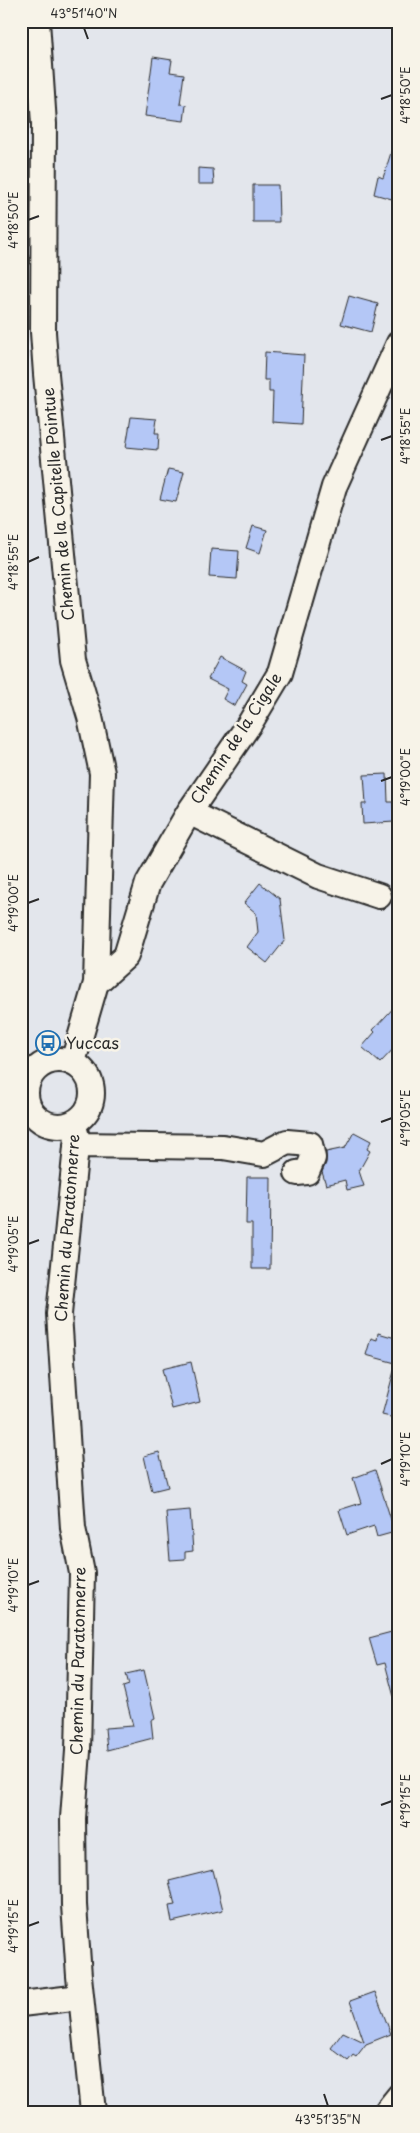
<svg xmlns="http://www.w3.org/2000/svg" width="420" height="2133" viewBox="0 0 420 2133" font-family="'Playpen Sans',sans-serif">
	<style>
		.building { fill: #b4c7f6; stroke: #2b2b2b }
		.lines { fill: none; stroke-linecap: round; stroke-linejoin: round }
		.minor-casing { stroke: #2b2b2b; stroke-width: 28 }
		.minor { stroke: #f7f3e8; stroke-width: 24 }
		.ticks { fill: none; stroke: #2b2b2b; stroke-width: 2 }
		.labels { text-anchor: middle; stroke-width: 5; stroke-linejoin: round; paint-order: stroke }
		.street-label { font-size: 16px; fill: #2b2b2b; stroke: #f7f3e8 }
		.poi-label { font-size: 16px; fill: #2b2b2b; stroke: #f7f3e8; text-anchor: start }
		.neatline { fill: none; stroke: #2b2b2b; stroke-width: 2 }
		.ticks-label { font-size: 12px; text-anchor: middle; fill: #2b2b2b }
	</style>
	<rect width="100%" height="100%" fill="#e3e6ec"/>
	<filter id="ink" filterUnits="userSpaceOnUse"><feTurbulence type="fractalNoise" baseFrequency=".02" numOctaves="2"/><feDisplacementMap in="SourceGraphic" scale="10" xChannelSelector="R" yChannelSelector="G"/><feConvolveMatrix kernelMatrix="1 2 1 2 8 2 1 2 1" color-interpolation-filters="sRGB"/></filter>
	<g filter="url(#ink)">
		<path class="building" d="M 153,57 L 172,60 L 170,72 L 184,74 L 180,104 L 186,105 L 184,121 L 145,116 Z
			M 395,140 L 399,140 L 399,201 L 374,194 L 378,176 L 383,178 Z
			M 198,168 L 213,169 L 214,184 L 198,184 Z
			M 253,185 L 278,185 L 279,222 L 253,222 Z
			M 349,296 L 378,304 L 371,332 L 341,324 Z
			M 265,352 L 304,355 L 301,424 L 272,422 L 273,392 L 269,392 L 269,380 L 264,380 Z
			M 131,417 L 157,419 L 155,433 L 159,433 L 158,450 L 126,447 Z
			M 168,469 L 184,472 L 176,502 L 160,499 Z
			M 253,526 L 267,530 L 260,553 L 246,548 Z
			M 211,549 L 239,551 L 237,579 L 209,577 Z
			M 220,657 L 246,671 L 242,681 L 247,684 L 235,706 L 223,699 L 228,689 L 208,679 Z
			M 387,774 L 388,802 L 393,802 L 394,822 L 363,824 L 362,804 L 366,804 L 364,775 Z
			M 260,883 L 280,899 L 285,940 L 267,963 L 247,947 L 258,932 L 256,913 L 244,903 Z
			M 399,1002 L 399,1043 L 380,1063 L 362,1047 L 375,1032 L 373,1030 Z
			M 354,1132 L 371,1141 L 367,1149 L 370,1151 L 359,1171 L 364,1186 L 347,1190 L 345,1180 L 326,1185 L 322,1172 L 326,1163 L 326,1152 L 345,1148 Z
			M 247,1177 L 271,1177 L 270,1269 L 252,1269 L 252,1224 L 246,1224 Z
			M 378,1333 L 399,1339 L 399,1364 L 366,1355 L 371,1338 L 377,1340 Z
			M 191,1362 L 200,1402 L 172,1409 L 162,1369 Z
			M 394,1371 L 399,1372 L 399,1419 L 382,1415 Z
			M 159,1452 L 168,1487 L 152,1491 L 144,1456 Z
			M 375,1470 L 395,1532 L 377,1537 L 374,1526 L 347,1535 L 339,1510 L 361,1503 L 353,1478 Z
			M 190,1510 L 193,1551 L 185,1552 L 185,1559 L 170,1560 L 166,1512 Z
			M 399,1630 L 399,1696 L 394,1697 L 385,1663 L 377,1665 L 369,1638 Z
			M 144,1670 L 155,1718 L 151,1720 L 153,1738 L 107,1750 L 105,1728 L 133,1726 L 123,1687 L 129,1685 L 126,1674 Z
			M 213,1870 L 223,1910 L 172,1922 L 169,1906 L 175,1905 L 169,1881 Z
			M 375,1992 L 391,2034 L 366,2044 L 356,2057 L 353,2055 L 348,2061 L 331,2048 L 343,2032 L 364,2042 L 350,2001 Z"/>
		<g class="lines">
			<defs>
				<path id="minor" d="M 37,21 L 44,124 L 43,332 L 46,374 L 73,660 L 90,717 L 102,773 L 96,983
					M 189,812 L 318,876 L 379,896
					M26 1093a33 33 0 1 1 66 0a33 33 0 1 1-66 0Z
					M 73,1062 L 96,983 L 126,956 L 148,883 L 189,812 L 250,723 L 280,673 L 334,487 L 399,343
					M 73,1123 L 77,1137 L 59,1314 L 73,1528 L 82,1573 L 78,1751 L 73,1818 L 74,1905 L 79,1976 L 93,2112
					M 76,1145 L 223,1147 L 264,1154 L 287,1142 L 310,1144 L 313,1158 L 307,1172 L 297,1173
					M 21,2004 L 81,1997
					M 386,2112 L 399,2096"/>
			</defs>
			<use href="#minor" class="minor-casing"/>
			<use href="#minor" class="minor"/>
		</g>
	</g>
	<path class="ticks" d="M 84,28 L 88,39M 381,99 L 392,95M 28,220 L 39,216M 381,440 L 392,436M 28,562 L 39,557M 381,781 L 392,777M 28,903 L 39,899M 381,1122 L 392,1118M 28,1244 L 39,1240M 381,1464 L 392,1459M 28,1585 L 39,1581M 381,1805 L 392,1801M 28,1926 L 39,1922M 324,2094 L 328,2106"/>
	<defs>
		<symbol id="bus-ring" viewBox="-11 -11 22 22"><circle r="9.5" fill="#f7f3e8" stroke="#1f6fb2" stroke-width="1.5"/><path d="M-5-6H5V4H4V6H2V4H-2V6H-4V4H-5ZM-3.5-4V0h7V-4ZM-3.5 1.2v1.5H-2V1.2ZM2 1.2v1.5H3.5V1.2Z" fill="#1f6fb2"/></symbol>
	</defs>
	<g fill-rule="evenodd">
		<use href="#bus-ring" x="34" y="1029" width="28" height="28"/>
	</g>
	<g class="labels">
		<g class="street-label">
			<text transform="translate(58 504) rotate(-95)" y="6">Chemin de la Capitelle Pointue</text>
			<text transform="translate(236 738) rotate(-57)" y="6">Chemin de la Cigale</text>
			<text transform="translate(67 1228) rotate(-86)" y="6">Chemin du Paratonnerre</text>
			<text transform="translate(78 1661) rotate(-89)" y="6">Chemin du Paratonnerre</text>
		</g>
		<g class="poi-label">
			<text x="66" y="1049">Yuccas</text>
		</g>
	</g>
	<rect width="420" height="2133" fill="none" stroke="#f7f3e8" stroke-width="55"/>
	<rect x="28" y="28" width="364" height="2078" class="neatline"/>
	<g class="ticks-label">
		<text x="84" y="18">43°51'40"N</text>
		<text transform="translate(406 95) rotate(-90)" y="4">4°18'50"E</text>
		<text transform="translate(14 220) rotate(-90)" y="4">4°18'50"E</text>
		<text transform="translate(406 436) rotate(-90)" y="4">4°18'55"E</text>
		<text transform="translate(14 562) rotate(-90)" y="4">4°18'55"E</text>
		<text transform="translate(406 777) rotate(-90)" y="4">4°19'00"E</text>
		<text transform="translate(14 903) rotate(-90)" y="4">4°19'00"E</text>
		<text transform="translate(406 1118) rotate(-90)" y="4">4°19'05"E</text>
		<text transform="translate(14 1244) rotate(-90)" y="4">4°19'05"E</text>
		<text transform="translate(406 1459) rotate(-90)" y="4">4°19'10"E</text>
		<text transform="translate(14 1585) rotate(-90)" y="4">4°19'10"E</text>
		<text transform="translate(406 1801) rotate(-90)" y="4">4°19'15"E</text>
		<text transform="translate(14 1926) rotate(-90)" y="4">4°19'15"E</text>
		<text x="328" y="2124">43°51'35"N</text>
	</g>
</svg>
